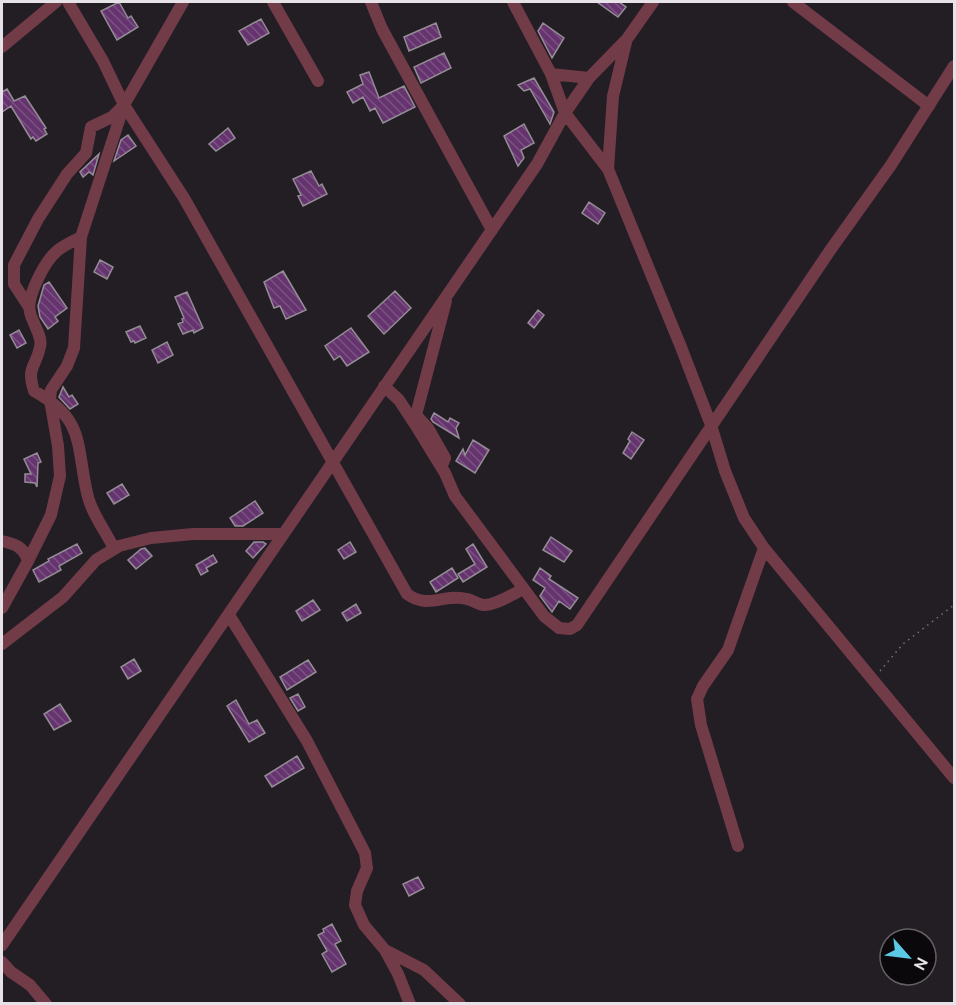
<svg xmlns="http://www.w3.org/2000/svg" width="956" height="1005" viewBox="0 0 956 1005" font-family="Ubuntu,sans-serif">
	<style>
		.building { fill: url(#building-back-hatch); stroke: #958d96; stroke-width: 1.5 }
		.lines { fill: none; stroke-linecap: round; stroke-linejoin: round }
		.path { stroke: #767177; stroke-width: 1.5; stroke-dasharray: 1.5 4.5; stroke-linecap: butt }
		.minor { stroke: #713c48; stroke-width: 12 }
	</style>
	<defs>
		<pattern id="building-back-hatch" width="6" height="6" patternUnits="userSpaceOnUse" patternTransform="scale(1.5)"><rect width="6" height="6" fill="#65346e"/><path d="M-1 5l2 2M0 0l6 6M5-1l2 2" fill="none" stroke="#7b5183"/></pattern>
	</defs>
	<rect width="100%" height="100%" fill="#231d24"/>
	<path class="building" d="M 119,2 L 128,18 L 131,16 L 138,27 L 117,40 L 101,11 Z
		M 597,2 L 619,2 L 626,7 L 618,17 Z
		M 261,19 L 269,33 L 248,45 L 239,31 Z
		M 436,23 L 441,37 L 409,51 L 404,37 Z
		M 543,23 L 564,38 L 552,58 L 538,31 Z
		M 444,53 L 451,68 L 421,83 L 414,67 Z
		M 369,72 L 379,98 L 404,86 L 415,107 L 383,123 L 375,108 L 370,111 L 363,97 L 353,103 L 347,92 L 363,84 L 360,75 Z
		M 534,78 L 554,112 L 550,124 L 530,89 L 524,91 L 518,85 Z
		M 7,89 L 14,101 L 25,96 L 46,128 L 44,129 L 47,134 L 36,141 L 33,137 L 31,139 L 11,106 L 2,112 L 2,92 Z
		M 524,124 L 534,143 L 521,150 L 524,158 L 518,166 L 504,136 Z
		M 228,128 L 235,138 L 216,151 L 209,144 Z
		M 128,135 L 136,146 L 114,161 L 121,140 Z
		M 99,154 L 93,175 L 89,172 L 83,177 L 80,172 Z
		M 311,171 L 319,186 L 322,184 L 327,194 L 303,206 L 298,196 L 301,195 L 293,179 Z
		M 589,202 L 605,213 L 598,224 L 582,213 Z
		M 100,260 L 113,267 L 107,279 L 94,272 Z
		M 283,271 L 306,310 L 286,319 L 280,306 L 274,308 L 264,282 Z
		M 49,282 L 67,308 L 55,317 L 58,321 L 48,329 L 40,317 L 38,306 L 44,285 Z
		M 395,291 L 411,308 L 384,334 L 368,316 Z
		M 187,292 L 203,328 L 194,333 L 193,330 L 183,334 L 178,324 L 183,322 L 182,319 L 184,318 L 175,297 Z
		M 538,310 L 544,315 L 534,328 L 528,323 Z
		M 140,326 L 146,338 L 135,343 L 134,341 L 131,342 L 126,332 Z
		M 351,328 L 369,352 L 347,366 L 340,356 L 334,360 L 325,346 Z
		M 19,330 L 26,343 L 17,348 L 10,335 Z
		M 167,342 L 173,355 L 158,363 L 152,350 Z
		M 63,387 L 69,397 L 72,395 L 78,404 L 70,409 L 59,397 Z
		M 434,413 L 448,422 L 450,418 L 459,423 L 456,428 L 459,438 L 433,422 L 431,419 Z
		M 632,432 L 644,440 L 631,459 L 623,453 L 630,441 L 628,439 Z
		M 473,440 L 489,450 L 475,473 L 456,461 L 463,449 L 465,455 Z
		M 37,453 L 41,462 L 38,463 L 37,487 L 35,483 L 25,482 L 25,474 L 31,474 L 24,459 Z
		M 122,484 L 129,495 L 114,504 L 107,493 Z
		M 255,501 L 263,513 L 243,526 L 235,526 L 230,518 Z
		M 551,537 L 572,551 L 564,562 L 543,550 Z
		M 254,542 L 263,542 L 266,544 L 253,558 L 246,551 Z
		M 350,542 L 356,552 L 344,559 L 338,550 Z
		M 77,544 L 82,553 L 59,566 L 61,570 L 39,582 L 33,570 L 49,561 L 48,559 Z
		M 473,544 L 487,567 L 463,582 L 458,574 L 475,564 L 466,549 Z
		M 145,548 L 152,556 L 136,569 L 128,560 L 141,549 Z
		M 213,555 L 217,562 L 206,568 L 208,571 L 201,575 L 196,565 Z
		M 452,568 L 458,578 L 436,592 L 430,582 Z
		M 540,568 L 551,576 L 549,579 L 578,598 L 570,609 L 559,601 L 552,612 L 540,596 L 545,588 L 533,580 Z
		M 313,600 L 320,610 L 302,621 L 296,611 Z
		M 356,604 L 361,613 L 347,621 L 342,613 Z
		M 134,659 L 141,671 L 128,679 L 121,667 Z
		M 308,660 L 316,672 L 287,690 L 280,677 Z
		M 298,694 L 305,707 L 298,711 L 290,698 Z
		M 236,700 L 249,724 L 257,720 L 265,733 L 249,742 L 227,706 Z
		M 60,704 L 71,721 L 54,730 L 44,714 Z
		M 297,756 L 304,768 L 272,787 L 265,776 Z
		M 418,877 L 424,888 L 409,896 L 403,884 Z
		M 332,924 L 341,941 L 335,944 L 346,964 L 332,972 L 322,954 L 327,951 L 318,935 L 324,932 L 323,929 Z"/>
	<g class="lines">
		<path class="path" d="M 880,671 L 903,644 L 954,605"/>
		<path class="minor" d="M 68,2 L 103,61 L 124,105 L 184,198 L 407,594 C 429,610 444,593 467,599 C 473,600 478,605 484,605 C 497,605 512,594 524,589
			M 273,2 L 318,81
			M 371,2 L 382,29 L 492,230
			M 513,2 L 551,74 L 565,113 L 608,169
			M 793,2 L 929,106
			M 626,42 L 613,96 L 608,169 L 681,347 L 711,425 L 725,471 L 744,518 L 764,548 L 954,778
			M 2,47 L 56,2
			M 551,74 L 589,78
			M 81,237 C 74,241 64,245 57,251 C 45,261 26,297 30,312 C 32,323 43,336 40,347 C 36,368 26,366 34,391 C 85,419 76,444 87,493 C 91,512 105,531 114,548
			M 29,307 L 14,284 L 14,265 L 38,219 L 67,174 L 86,153 L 91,127 L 112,117 L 121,108
			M 384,386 L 399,400 L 418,429 L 445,473 L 455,496 L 544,616 L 559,628 L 570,629 L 577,625 L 831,249 L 891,165 L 954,66
			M 443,463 L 445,458 L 428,428 L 416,415 L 446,301
			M 2,541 C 15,544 24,547 28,561
			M 2,608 L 28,561 L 51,515 L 60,476 L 58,446 L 50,400 L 51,390 L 67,366 L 74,348 L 81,237 L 124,105 L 183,2
			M 229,615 L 307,741 L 365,853 L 367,868 L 357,891 L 355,905 L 364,925 L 385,950 L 424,970 L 460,1004
			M 2,644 L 63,597 L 96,560 L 119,546 L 151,538 L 193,534 L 283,534
			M 738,846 L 701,725 L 697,699 L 703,686 L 728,650 L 764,548
			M 2,945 L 537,164 L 565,113 L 589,78 L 627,39 L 653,2
			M 385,950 L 398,974 L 410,1004
			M 2,962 L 11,972 L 30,985 L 46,1004"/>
	</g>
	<rect width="956" height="1005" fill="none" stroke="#e6e2e7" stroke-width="6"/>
	<g transform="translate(908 957) rotate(118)"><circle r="28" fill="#0b080b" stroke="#635f63" stroke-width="1.5"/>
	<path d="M0-4.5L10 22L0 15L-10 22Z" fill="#5bc8e6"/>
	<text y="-9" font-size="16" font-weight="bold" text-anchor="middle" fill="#e6e2e7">N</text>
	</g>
</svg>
